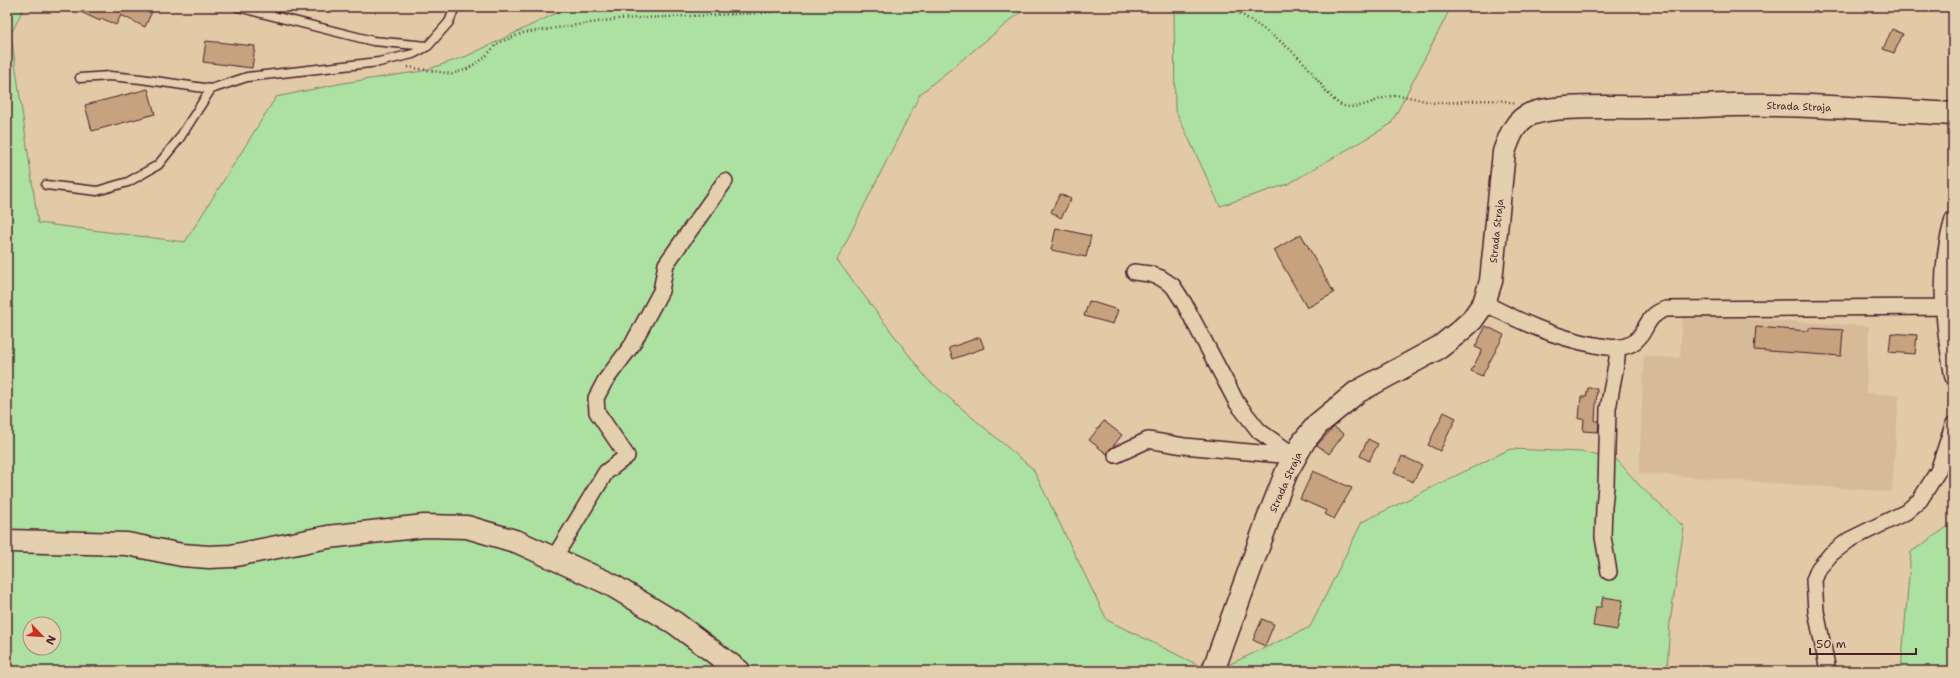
<svg xmlns="http://www.w3.org/2000/svg" width="1960" height="678" viewBox="0 0 1960 678" font-family="'Shantell Sans',sans-serif">
	<style>
		.built { fill: #d7bb99 }
		.green { fill: #ade1a2; stroke: #7c8066; fill-rule: evenodd }
		.building { fill: #c7a27f; stroke: #4a1f2b }
		.lines { fill: none; stroke-linecap: round; stroke-linejoin: round }
		.lane-casing { stroke: #4a1f2b; stroke-width: 11 }
		.street-casing { stroke: #4a1f2b; stroke-width: 18 }
		.secondary-casing { stroke: #4a1f2b; stroke-width: 25 }
		.path { stroke: #4a1f2b; stroke-width: 2.5; stroke-dasharray: 1 3; stroke-linecap: butt }
		.lane { stroke: #e4cfae; stroke-width: 8 }
		.street { stroke: #e4cfae; stroke-width: 15 }
		.secondary { stroke: #e4cfae; stroke-width: 22 }
		.labels { text-anchor: middle; stroke-width: 3.5; stroke-linejoin: round; paint-order: stroke }
		.street-label { font-size: 10px; fill: #4a1f2b; stroke: #e4cfae }
	</style>
	<rect width="100%" height="100%" fill="#e2caa7"/>
	<filter id="ink" filterUnits="userSpaceOnUse"><feTurbulence type="fractalNoise" baseFrequency=".025" numOctaves="2"/><feDisplacementMap in="SourceGraphic" scale="8" xChannelSelector="R" yChannelSelector="G"/><feConvolveMatrix kernelMatrix="1 2 1 2 8 2 1 2 1" color-interpolation-filters="sRGB"/></filter>
	<g filter="url(#ink)">
		<path class="built" d="M 1682,315 L 1869,326 L 1866,393 L 1899,395 L 1892,492 L 1639,473 L 1644,356 L 1680,358 Z"/>
		<path class="green" d="M 7,7 L 24,7 L 11,34 L 38,223 L 185,242 L 276,97 L 343,83 L 423,71 L 467,56 L 569,7 L 1027,7 L 920,94 L 837,260 L 927,379 L 1033,469 L 1107,620 L 1210,671 L 7,671 ZM 30,624 L 54,624 L 54,648 L 30,648 Z
			M 1174,7 L 1451,7 L 1391,124 L 1288,184 L 1220,206 L 1175,109 Z
			M 1510,449 L 1581,452 L 1617,460 L 1640,486 L 1684,527 L 1670,622 L 1667,671 L 1215,671 L 1310,627 L 1362,522 Z
			M 1953,523 L 1953,671 L 1901,671 L 1911,552 Z"/>
		<path class="building" d="M 70,7 L 154,7 L 145,27 L 121,15 L 116,25 L 101,18 L 100,21 Z
			M 1892,29 L 1903,34 L 1894,53 L 1883,49 Z
			M 206,41 L 255,46 L 252,68 L 203,62 Z
			M 148,89 L 155,114 L 92,131 L 85,105 Z
			M 1060,194 L 1071,199 L 1061,218 L 1051,212 Z
			M 1056,228 L 1091,236 L 1086,257 L 1051,250 Z
			M 1301,234 L 1334,293 L 1307,308 L 1274,250 Z
			M 1089,301 L 1118,310 L 1113,324 L 1084,316 Z
			M 1486,326 L 1504,335 L 1482,376 L 1471,371 L 1482,350 L 1475,347 Z
			M 1756,327 L 1809,331 L 1809,328 L 1843,330 L 1841,356 L 1754,350 Z
			M 1891,333 L 1917,335 L 1915,354 L 1889,352 Z
			M 980,337 L 984,348 L 953,359 L 949,348 Z
			M 1588,388 L 1597,388 L 1595,421 L 1599,421 L 1598,432 L 1583,431 L 1584,419 L 1579,419 L 1581,397 L 1586,397 Z
			M 1444,412 L 1456,418 L 1440,451 L 1428,445 Z
			M 1104,421 L 1122,435 L 1107,454 L 1089,440 Z
			M 1334,427 L 1344,434 L 1329,454 L 1317,445 Z
			M 1368,439 L 1378,444 L 1369,461 L 1360,456 Z
			M 1402,456 L 1422,465 L 1413,482 L 1394,473 Z
			M 1313,471 L 1352,488 L 1334,519 L 1325,514 L 1327,511 L 1300,499 Z
			M 1603,597 L 1623,600 L 1617,630 L 1593,626 L 1596,607 L 1601,607 Z
			M 1262,619 L 1274,624 L 1265,646 L 1253,640 Z"/>
		<g class="lines">
			<defs>
				<path id="lane" d="M 238,7 L 373,41 L 427,46
					M 80,78 L 110,76 L 141,79 L 211,89 L 247,77 L 379,62 L 413,54 L 428,46 L 449,22 L 455,7
					M 46,185 L 97,191 L 128,182 L 158,165 L 179,139 L 211,89"/>
				<path id="street" d="M 1953,219 C 1937,274 1943,323 1953,378
					M 1134,272 L 1150,274 L 1161,278 L 1173,286 L 1184,303 L 1237,403 L 1259,431 L 1295,456
					M 1484,303 C 1521,322 1553,337 1595,345 C 1607,347 1619,350 1631,344 C 1648,335 1643,316 1666,309 L 1942,307
					M 1116,455 L 1148,440 L 1184,446 L 1292,456
					M 554,558 L 606,472 L 627,456 L 597,412 L 596,398 L 605,381 L 632,345 L 661,291 L 666,264 L 725,181
					M 1609,572 L 1603,537 L 1604,507 L 1606,486 L 1608,409 L 1617,359 L 1617,347
					M 1828,671 L 1816,611 L 1814,580 L 1819,568 L 1831,554 L 1849,540 L 1906,512 L 1920,500 L 1938,471 L 1953,425"/>
				<path id="secondary" d="M 7,541 L 127,544 L 182,555 L 209,557 L 231,556 L 328,537 L 424,526 L 467,527 L 518,542 L 610,584 L 675,623 L 739,671
					M 1213,671 L 1270,514 L 1287,471 L 1304,441 L 1318,424 L 1357,392 L 1440,347 L 1460,331 L 1472,320 L 1484,303 L 1491,281 L 1504,152 C 1509,138 1515,120 1531,114 C 1557,104 1615,108 1645,107 C 1688,107 1732,104 1775,105 C 1834,106 1894,111 1953,114"/>
			</defs>
			<use href="#lane" class="lane-casing"/>
			<use href="#street" class="street-casing"/>
			<use href="#secondary" class="secondary-casing"/>
			<path class="path" d="M 1230,7 C 1256,24 1284,41 1305,64 C 1315,74 1330,102 1344,106 C 1361,110 1375,99 1391,96 C 1404,93 1425,103 1439,103 C 1457,103 1500,96 1515,104
				M 408,67 L 452,74 L 467,69 L 483,59 L 498,43 L 523,33 L 617,19 L 762,13 L 819,7"/>
			<use href="#lane" class="lane"/>
			<use href="#street" class="street"/>
			<use href="#secondary" class="secondary"/>
		</g>
	</g>
	<g class="labels">
		<g class="street-label">
			<text transform="translate(1799 106) rotate(2)" y="4">Strada Straja</text>
			<text transform="translate(1496 231) rotate(-84)" y="4">Strada Straja</text>
			<text transform="translate(1285 482) rotate(-66)" y="4">Strada Straja</text>
		</g>
	</g>
	<rect width="1960" height="678" fill="none" stroke="#e4cfae" stroke-width="24"/>
	<rect x="12" y="12" width="1936" height="654" fill="none" stroke="#4a1f2b" stroke-width="1.5" filter="url(#ink)"/>
	<g transform="translate(42 636) rotate(115)"><circle r="19" fill="#e4cfae" stroke="#a6897a"/>
	<path d="M0-3L7 15L0 10L-7 15Z" fill="#c8321e"/>
	<text y="-6" font-size="11" font-weight="bold" text-anchor="middle" fill="#4a1f2b">N</text>
	</g>
	<path d="M1810 648v6h106v-6" fill="none" stroke="#4a1f2b" stroke-width="2"/>
	<text x="1816" y="648" font-size="12" fill="#4a1f2b" stroke="#e4cfae" stroke-width="3" paint-order="stroke">50 m</text>
</svg>
